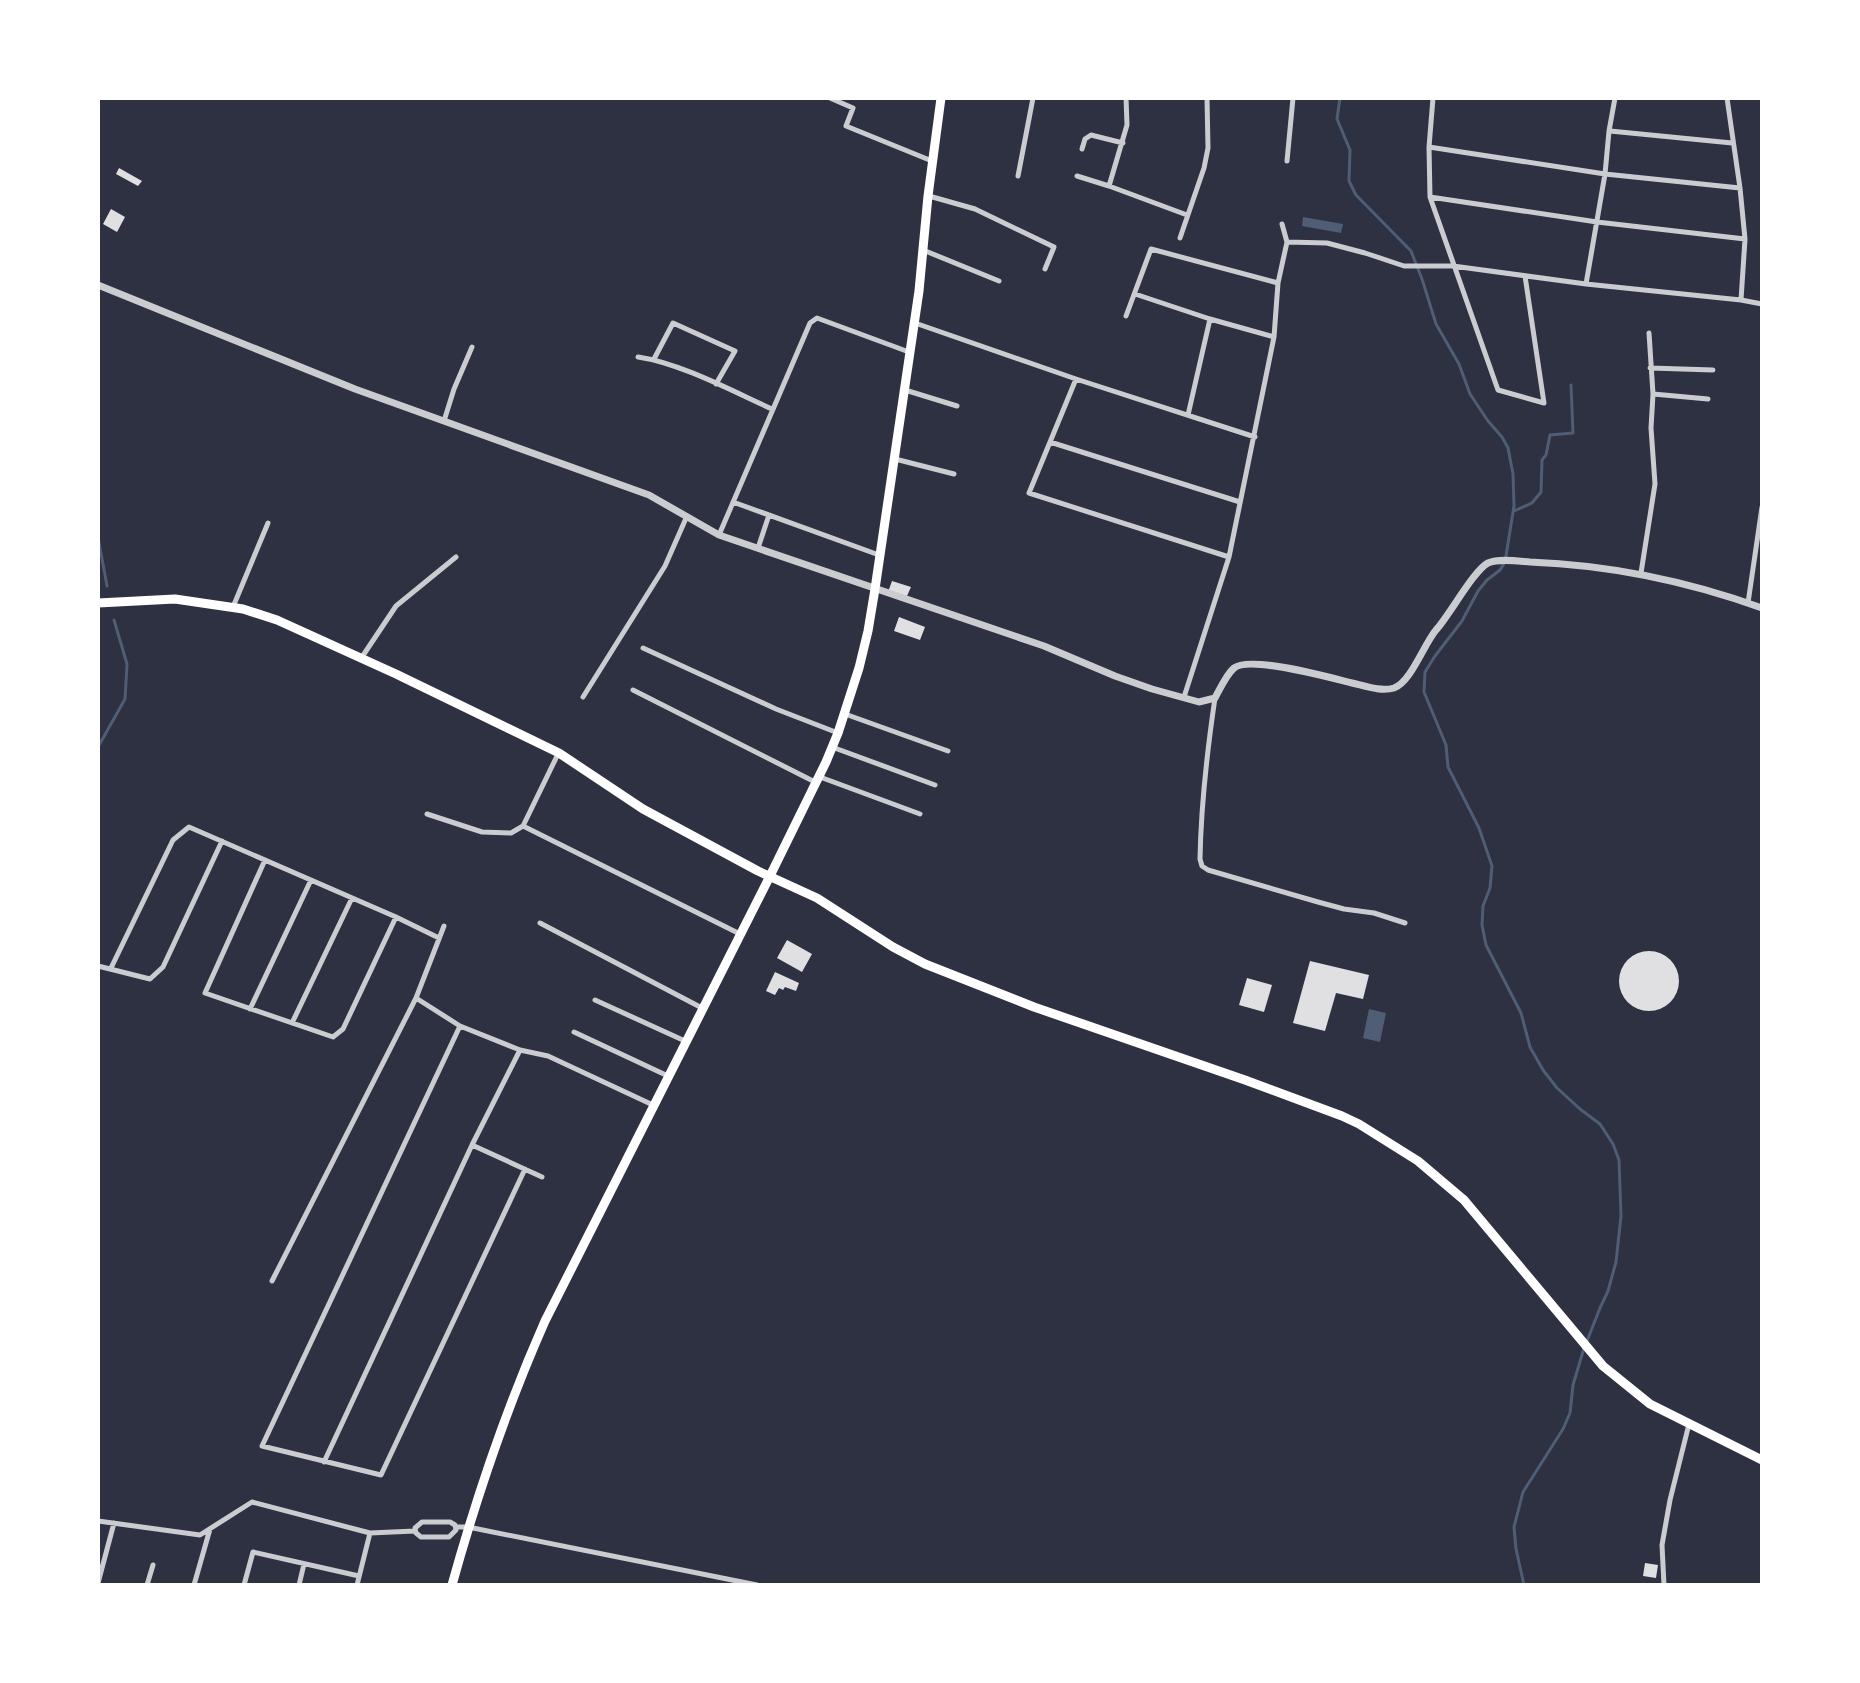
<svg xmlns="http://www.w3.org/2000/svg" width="1860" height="1683" viewBox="0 0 1860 1683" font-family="'PT Sans Narrow',sans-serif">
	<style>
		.water { fill: #4f5d75 }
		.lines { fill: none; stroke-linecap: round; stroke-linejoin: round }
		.stream { stroke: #4f5d75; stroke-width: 3 }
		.building { fill: #e0e0e3 }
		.minor { stroke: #caccd0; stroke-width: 5 }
		.tertiary { stroke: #caccd0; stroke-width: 7 }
		.primary { stroke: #fff; stroke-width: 9 }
	</style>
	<rect width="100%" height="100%" fill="#2d3142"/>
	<path class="water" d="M 1303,217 L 1343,224 L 1341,233 L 1302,226 Z
		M 1369,1009 L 1386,1013 L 1380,1042 L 1363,1038 Z"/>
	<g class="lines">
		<path class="stream" d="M 1340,98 L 1337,119 L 1350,150 L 1349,181 L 1356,195 L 1411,251 L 1422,279 L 1436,324 L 1459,364 L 1470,394 L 1488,421 L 1502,437 L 1508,448 L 1513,474 L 1514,506 L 1505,562 L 1500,570 L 1487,580 L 1478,591 L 1462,621 L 1435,656 L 1425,672 L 1424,692 L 1446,745 L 1448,767 L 1479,828 L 1492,866 L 1490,888 L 1483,906 L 1482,925 L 1486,945 L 1521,1013 L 1530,1047 L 1543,1070 L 1557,1088 L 1580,1109 L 1600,1124 L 1613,1144 L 1619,1160 L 1621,1216 L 1616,1262 L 1608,1291 L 1600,1308 L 1587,1341
			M 1514,511 L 1532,503 L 1541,492 L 1542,460 L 1546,455 L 1550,435 L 1573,433 L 1571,385
			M 98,537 L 107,586
			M 98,747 L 125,699 L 127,664 L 114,620
			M 1524,1585 L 1516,1549 L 1514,1527 L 1523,1492 L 1563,1429 L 1570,1413 L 1573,1385 L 1584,1348"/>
	</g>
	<path class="building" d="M 119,168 L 142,181 L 138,186 L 116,174 Z
		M 111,209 L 125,217 L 117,232 L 103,224 Z
		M 892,581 L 911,587 L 907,596 L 888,592 Z
		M 899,617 L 925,627 L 920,640 L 894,631 Z
		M 787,940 L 812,954 L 802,972 L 777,958 Z
		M1619 981a30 30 0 1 1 60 0a30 30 0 1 1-60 0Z
		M 1310,961 L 1369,975 L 1363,999 L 1336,993 L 1325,1031 L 1293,1023 Z
		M 775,972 L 799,983 L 796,991 L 785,987 L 783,990 L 779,988 L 775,995 L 766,991 Z
		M 1247,978 L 1272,985 L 1264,1012 L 1239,1005 Z
		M 1645,1563 L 1658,1565 L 1656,1578 L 1643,1576 Z"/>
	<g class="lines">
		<path class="minor" d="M 830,98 L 853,108 L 846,126 L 932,161
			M 1433,98 L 1429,147 L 1430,197 L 1498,390 L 1544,403 L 1525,276
			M 1727,98 L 1740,188 L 1745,239 L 1741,300
			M 1610,131 L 1732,143
			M 1429,147 L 1605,174 L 1740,188
			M 1082,149 L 1085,139 L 1091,135 L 1123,143
			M 1287,161 L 1293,98
			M 1018,176 L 1033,98
			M 1077,176 L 1109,186 L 1127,125 L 1126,98
			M 1109,186 L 1187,215
			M 929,196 L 975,209 L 1054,247 L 1045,269
			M 1430,197 L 1597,222 L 1745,239
			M 1282,224 L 1287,242
			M 1180,238 L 1204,168 L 1208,148 L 1207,98
			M 923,250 L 999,281
			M 1586,284 L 1605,174 L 1609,131 L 1615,98
			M 1135,294 L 1210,319 L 1274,337
			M 1126,316 L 1151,249 L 1278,283
			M 915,323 L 1076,379 L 1255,437
			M 638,357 C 680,363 732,391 772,409
			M 654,359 L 673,323 L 735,351 L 716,384
			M 1650,368 L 1713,370
			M 1076,379 L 1029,493 L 1229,557
			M 905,390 L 957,406
			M 1653,394 L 1708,399
			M 1188,415 L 1210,319
			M 444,421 L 454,389 L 472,347
			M 1050,442 L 1240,502
			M 895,459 L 954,474
			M 733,502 L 879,555
			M 719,535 L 810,323 L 817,318 L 909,352
			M 758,548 L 769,515
			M 1641,573 L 1655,484 L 1651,428 L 1653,394 L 1649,333
			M 1748,603 L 1762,507
			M 233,607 L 268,523
			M 643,648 L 776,709 L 838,733
			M 362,657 L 396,606 L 456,557
			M 633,690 L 815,782
			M 583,697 L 665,566 L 687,516
			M 1184,697 L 1229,557 L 1274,337 L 1278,283 L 1287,242 L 1327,243 L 1365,253 L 1404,266 L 1453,266 L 1586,284 L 1741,300 L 1762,304
			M 1215,698 C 1207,752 1201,805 1200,859 L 1202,866 L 1208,870 L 1318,902 L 1344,909 L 1374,913 L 1405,923
			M 845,714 L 948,751
			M 832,747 L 935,785
			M 558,754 L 523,826 L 740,934
			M 820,777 L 920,814
			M 427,814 L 482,832 L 511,833 L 523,826
			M 265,860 L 205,993 L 333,1037 L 343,1029 L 396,917
			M 540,923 L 702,1008
			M 98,966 L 150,979 L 163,967 L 222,841
			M 111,968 L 173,840 L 189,827 L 396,917 L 439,938
			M 416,998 L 460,1026 L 520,1050 L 548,1056 L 653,1105
			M 595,1000 L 685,1041
			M 250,1009 L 311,880
			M 292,1023 L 352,898
			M 460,1026 L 262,1446 L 381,1475 L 525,1169
			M 574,1032 L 668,1076
			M 472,1145 L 542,1177
			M 272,1281 L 416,998 L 444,926
			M 324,1462 L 472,1145 L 520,1050
			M 98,1521 L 200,1535 L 252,1502 L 370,1533 L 415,1531
			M 422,1522 L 450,1522 L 455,1525 L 456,1530 L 449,1537 L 421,1537 L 416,1533 L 415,1528 Z
			M 456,1527 L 468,1527 L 757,1585
			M 98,1583 L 114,1523
			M 147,1585 L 153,1565
			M 194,1585 L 210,1529
			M 244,1585 L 253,1552 L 359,1576
			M 299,1585 L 304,1564
			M 357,1585 L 370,1533
			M 1664,1585 L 1662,1545 L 1670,1500 L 1689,1424"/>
		<path class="tertiary" d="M 98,285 L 355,389 L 649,495 L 719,535 L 1044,646 L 1115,676 L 1152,689 L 1199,702 L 1215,698 C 1220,689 1226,675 1234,668 C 1249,655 1332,678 1352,683 C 1365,686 1381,692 1394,688 C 1411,682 1424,644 1436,630 C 1449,616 1474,570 1488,563 C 1499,558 1518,561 1530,562 C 1610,565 1687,581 1762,608"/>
		<path class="primary" d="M 98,603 L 175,599 L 243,609 L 277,620 L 396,674 L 559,753 L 643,809 L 758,871 L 817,898 L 893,947 L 925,964 L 1034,1007 L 1245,1080 L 1342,1116 L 1359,1124 L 1418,1161 L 1464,1200 L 1603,1366 L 1650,1404 L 1762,1460
			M 452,1585 C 477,1495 507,1407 545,1321 L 770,876 L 826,762 L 838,733 L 859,668 L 868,631 L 875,589 L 919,291 L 928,196 L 941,98"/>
	</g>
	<rect width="1860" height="1683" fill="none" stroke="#ffffff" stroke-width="200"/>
</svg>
